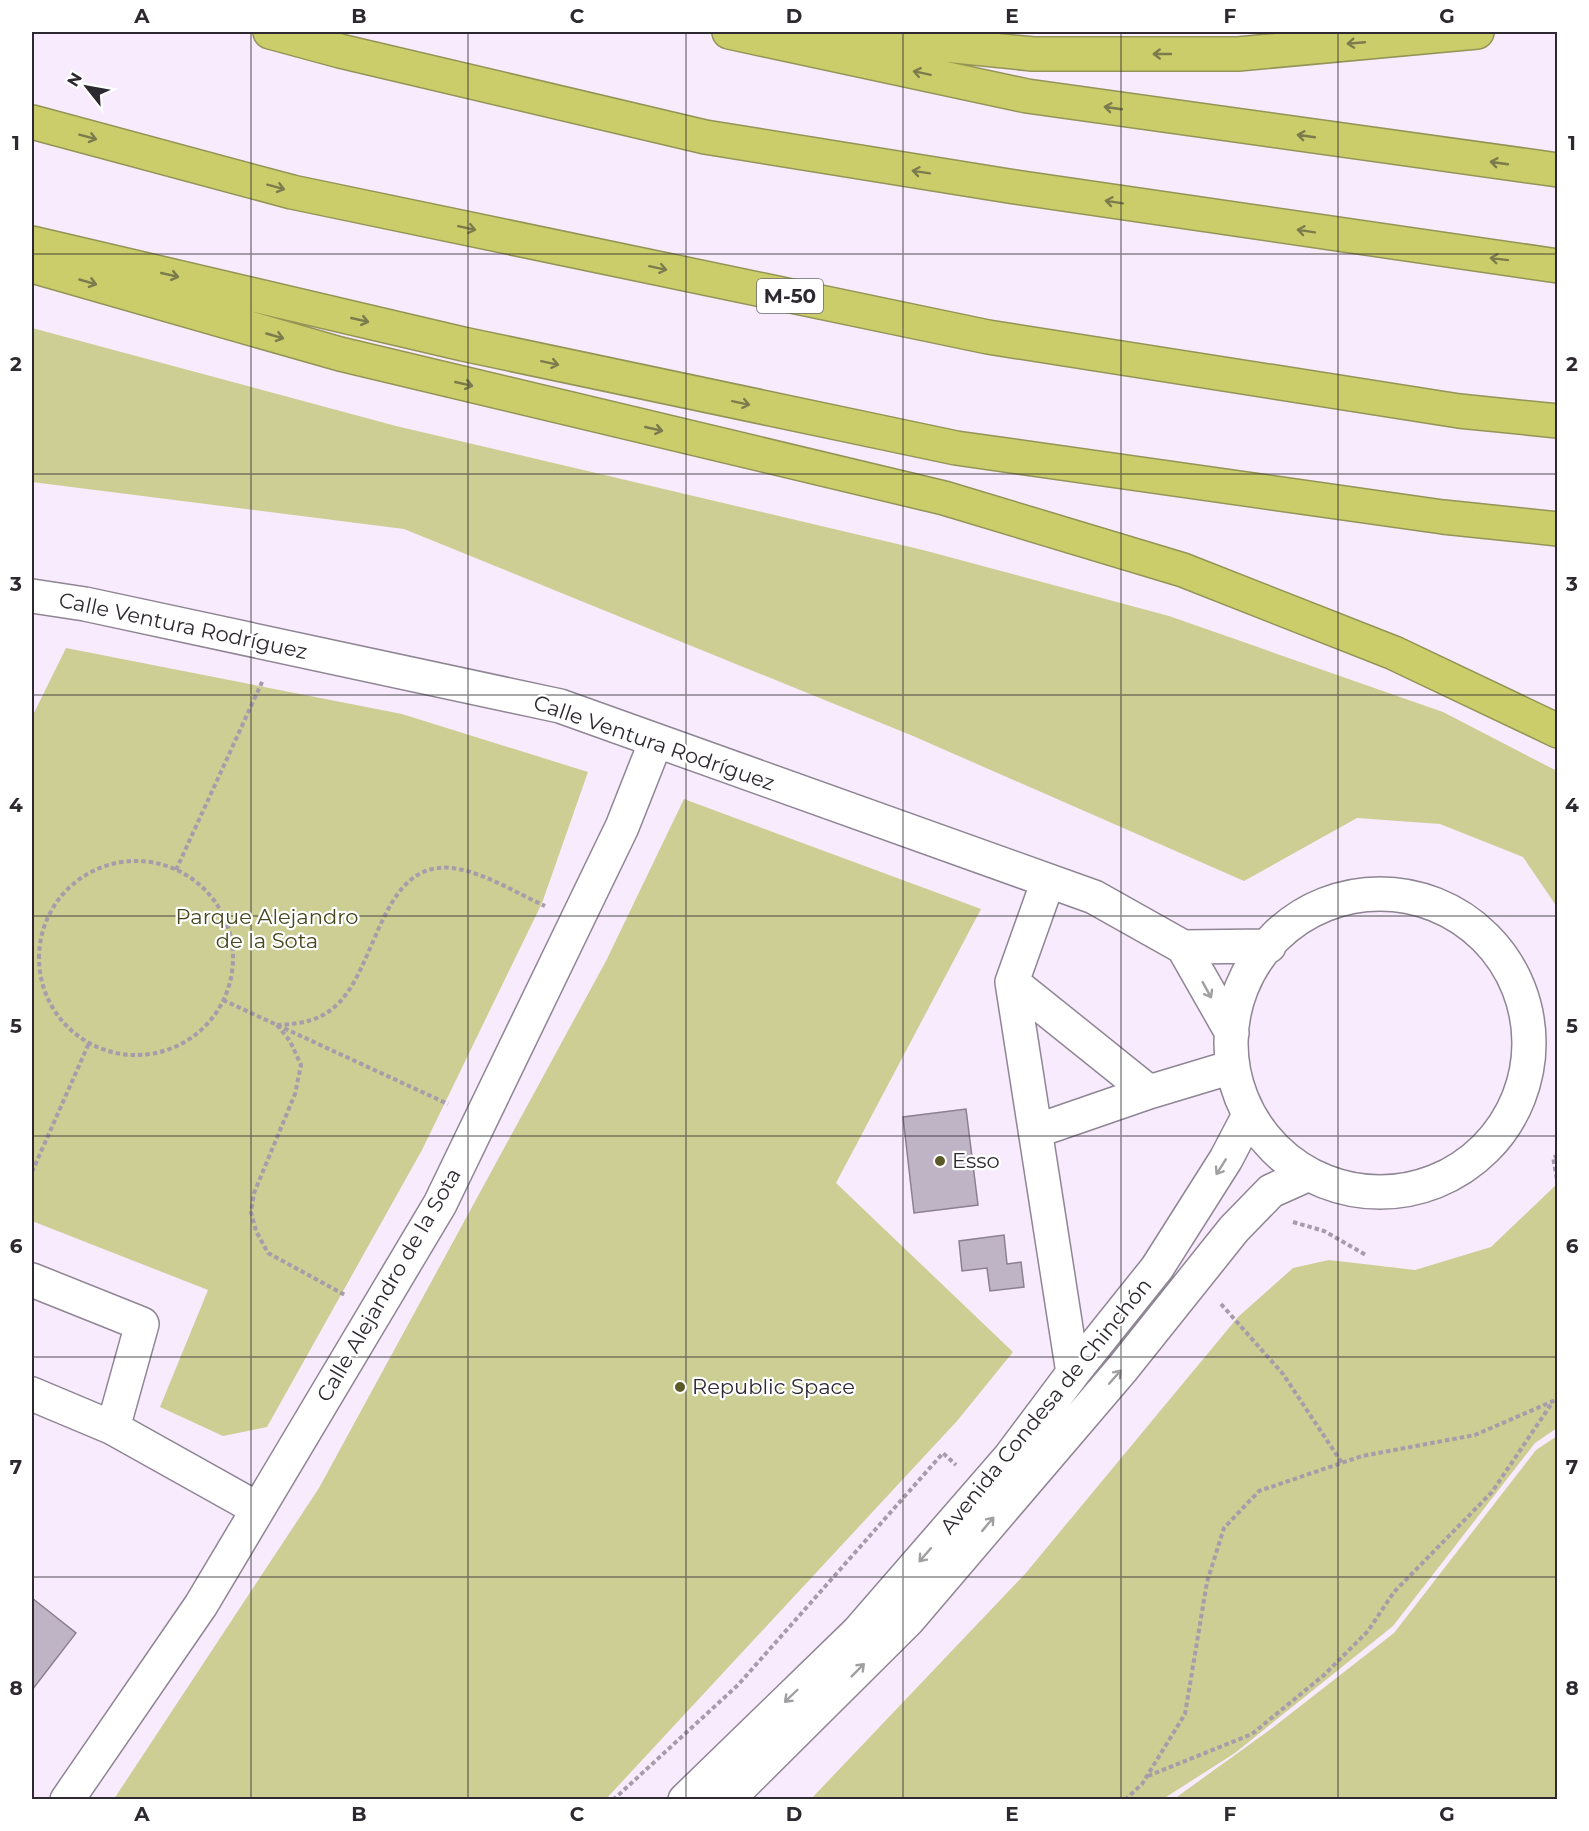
<svg xmlns="http://www.w3.org/2000/svg" width="1589" height="1831" viewBox="0 0 1589 1831" font-family="Montserrat,sans-serif">
	<style>
		.green { fill: #ccce94 }
		.building { fill: #bfb4c5; stroke: #8b8090; stroke-width: 1.5 }
		.lines { fill: none; stroke-linecap: round; stroke-linejoin: round }
		.minor-casing { stroke: #8f8594; stroke-width: 36 }
		.highway-casing { stroke: #949456; stroke-width: 36 }
		.path { stroke: #a69caa; stroke-width: 4; stroke-dasharray: 4.5 3; stroke-linecap: butt }
		.minor { stroke: #fff; stroke-width: 33 }
		.highway { stroke: #cbcd6a; stroke-width: 33 }
		.oneway { stroke: #7c7b4d }
		.oneway2 { stroke: #a19fa2 }
		.grid { fill: none; stroke: #2e2930; stroke-width: 1.5; stroke-opacity: 0.55 }
		.poi-dot { fill: #595a27; stroke: #fff; stroke-width: 2 }
		.labels { text-anchor: middle; stroke-width: 4.5; stroke-linejoin: round; paint-order: stroke }
		.shield { fill: #fff; stroke: #6d696e; stroke-width: 1.5 }
		.shield-label { font-size: 20px; font-weight: bold; fill: #2e2930 }
		.street-label { font-size: 21px; fill: #2e2930; stroke: #fff }
		.park-label { font-size: 21px; fill: #46471e; stroke: #fff }
		.poi-label { font-size: 21px; fill: #2e2930; stroke: #fff; text-anchor: start }
		.neatline { fill: none; stroke: #2e2930; stroke-width: 2 }
		.grid-label { font-size: 20px; text-anchor: middle; font-weight: bold; fill: #2e2930 }
	</style>
	<rect width="100%" height="100%" fill="#f7ebfd"/>
	<path class="green" d="M 32,328 L 396,426 L 923,550 L 1169,616 L 1443,712 L 1557,771 L 1557,907 L 1523,857 L 1440,824 L 1357,818 L 1244,881 L 913,736 L 404,529 L 32,482 Z
		M 66,648 L 402,714 L 588,772 L 542,903 L 422,1150 L 267,1427 L 223,1436 L 160,1407 L 208,1290 L 32,1221 L 32,717 Z
		M 684,799 L 981,909 L 836,1183 L 1013,1352 L 957,1421 L 606,1799 L 114,1799 L 319,1488 L 606,961 Z
		M 1557,1184 L 1557,1428 L 1535,1443 L 1393,1626 L 1235,1753 L 1163,1799 L 811,1799 L 1025,1574 L 1238,1317 L 1293,1268 L 1329,1260 L 1415,1270 L 1491,1247 Z
		M 1557,1436 L 1557,1799 L 1174,1799 L 1271,1729 L 1394,1633 L 1536,1450 Z"/>
	<path class="building" d="M 966,1109 L 978,1205 L 914,1213 L 903,1117 Z
		M 1004,1235 L 1007,1264 L 1021,1262 L 1024,1287 L 990,1291 L 987,1268 L 962,1271 L 959,1241 Z
		M 32,1598 L 76,1633 L 32,1690 Z"/>
	<g class="lines">
		<defs>
			<path id="minor" d="M 32,596 L 85,604 L 560,706 L 1094,897 L 1183,947 L 1269,946
				M 1048,881 L 1012,982 L 1149,1092 L 1232,1067
				M1231 1043a149 149 0 1 1 298 0a149 149 0 1 1-298 0Z
				M 1183,947 L 1232,1033
				M 1012,982 L 1073,1373
				M 1036,1131 L 1149,1092
				M 32,1280 L 142,1324 L 113,1428
				M 32,1394 L 113,1428 L 258,1509
				M 67,1800 L 201,1605 L 440,1204 L 622,827 L 656,741
				M 685,1800 L 858,1632 L 1010,1457 L 1073,1373 L 1157,1268 L 1226,1159 L 1249,1115
				M 727,1800 L 908,1620 L 1123,1368 L 1234,1229 L 1271,1191 L 1309,1174"/>
			<path id="highway" d="M 270,32 L 340,51 L 705,137 L 1015,187 L 1558,266
				M 729,32 L 1027,96 L 1558,170
				M 815,32 L 1033,54 L 1238,54 L 1477,32
				M 32,122 L 292,192 L 988,337 L 1459,411 L 1558,421
				M 32,243 L 463,344 L 956,448 L 1443,517 L 1558,529
				M 32,266 L 340,354 L 944,498 L 1183,570 L 1394,653 L 1558,731"/>
		</defs>
		<use href="#minor" class="minor-casing"/>
		<use href="#highway" class="highway-casing"/>
		<path class="path" d="M39 958a97 97 0 1 1 194 0a97 97 0 1 1-194 0Z
			M 176,870 L 263,680
			M 223,1000 L 448,1104
			M 277,1025 C 297,1024 316,1022 332,1009 C 378,974 378,860 452,868 C 484,872 516,893 545,906
			M 277,1025 L 290,1041 L 301,1065 L 295,1094 L 254,1193 L 251,1212 L 256,1231 L 268,1253 L 345,1295
			M 1558,1156 L 1553,1157 L 1558,1185
			M 32,1172 L 89,1043
			M 1293,1222 L 1324,1231 L 1366,1255
			M 1221,1304 L 1283,1374 L 1342,1463
			M 1148,1776 L 1252,1734 L 1324,1675 L 1368,1631 L 1394,1592 L 1492,1492 L 1552,1403
			M 613,1800 L 738,1685 L 943,1453 L 956,1465
			M 1125,1800 L 1142,1784 L 1185,1714 L 1207,1582 L 1224,1528 L 1259,1491 L 1362,1456 L 1475,1435 L 1558,1399"/>
		<use href="#minor" class="minor"/>
		<use href="#highway" class="highway"/>
	</g>
	<defs><path id="oneway-shaft" d="M-6 0H5M1.5-3L5.5 0L1.5 3" fill="none" stroke-width="1.6" stroke-linecap="round" stroke-linejoin="round" transform="scale(1.5)"/></defs>
	<g class="oneway">
		<use href="#oneway-shaft" transform="translate(1356 43) rotate(175)"/>
		<use href="#oneway-shaft" transform="translate(1162 54) rotate(180)"/>
		<use href="#oneway-shaft" transform="translate(922 73) rotate(-168)"/>
		<use href="#oneway-shaft" transform="translate(1113 108) rotate(-172)"/>
		<use href="#oneway-shaft" transform="translate(1306 136) rotate(-172)"/>
		<use href="#oneway-shaft" transform="translate(88 137) rotate(15)"/>
		<use href="#oneway-shaft" transform="translate(1499 163) rotate(-172)"/>
		<use href="#oneway-shaft" transform="translate(921 172) rotate(-171)"/>
		<use href="#oneway-shaft" transform="translate(276 187) rotate(15)"/>
		<use href="#oneway-shaft" transform="translate(1114 202) rotate(-171)"/>
		<use href="#oneway-shaft" transform="translate(467 228) rotate(12)"/>
		<use href="#oneway-shaft" transform="translate(1306 231) rotate(-171)"/>
		<use href="#oneway-shaft" transform="translate(1499 259) rotate(-173)"/>
		<use href="#oneway-shaft" transform="translate(658 268) rotate(12)"/>
		<use href="#oneway-shaft" transform="translate(170 275) rotate(13)"/>
		<use href="#oneway-shaft" transform="translate(88 282) rotate(16)"/>
		<use href="#oneway-shaft" transform="translate(360 320) rotate(13)"/>
		<use href="#oneway-shaft" transform="translate(275 336) rotate(16)"/>
		<use href="#oneway-shaft" transform="translate(550 363) rotate(12)"/>
		<use href="#oneway-shaft" transform="translate(464 384) rotate(13)"/>
		<use href="#oneway-shaft" transform="translate(741 403) rotate(12)"/>
		<use href="#oneway-shaft" transform="translate(654 429) rotate(13)"/>
	</g>
	<g class="oneway2">
		<use href="#oneway-shaft" transform="translate(1207 990) rotate(61)"/>
		<use href="#oneway-shaft" transform="translate(1221 1167) rotate(122)"/>
		<use href="#oneway-shaft" transform="translate(1115 1377) rotate(-49)"/>
		<use href="#oneway-shaft" transform="translate(988 1524) rotate(-50)"/>
		<use href="#oneway-shaft" transform="translate(925 1555) rotate(131)"/>
		<use href="#oneway-shaft" transform="translate(858 1670) rotate(-45)"/>
		<use href="#oneway-shaft" transform="translate(791 1696) rotate(136)"/>
	</g>
	<path class="grid" d="M 251,32 L 251,1800M 468,32 L 468,1800M 686,32 L 686,1800M 903,32 L 903,1800M 1121,32 L 1121,1800M 1338,32 L 1338,1800M 32,254 L 1558,254M 32,474 L 1558,474M 32,695 L 1558,695M 32,916 L 1558,916M 32,1136 L 1558,1136M 32,1357 L 1558,1357M 32,1577 L 1558,1577"/>
	<g class="poi-dot">
		<circle cx="940" cy="1161" r="6"/>
		<circle cx="680" cy="1387" r="6"/>
	</g>
	<g class="labels">
		<rect class="shield" x="757" y="279" width="66" height="34" rx="4.5"/>
		<g class="shield-label">
			<text x="790" y="303">M-50</text>
		</g>
		<g class="street-label">
			<text transform="translate(183 626) rotate(12)" y="7">Calle Ventura Rodríguez</text>
			<text transform="translate(654 743) rotate(19)" y="7">Calle Ventura Rodríguez</text>
			<text transform="translate(389 1285) rotate(-60)" y="7">Calle Alejandro de la Sota</text>
			<text transform="translate(1046 1406) rotate(-51)" y="7">Avenida Condesa de Chinchón</text>
		</g>
		<g class="park-label">
			<text x="267" y="924">Parque Alejandro<tspan x="267" dy="24">de la Sota</tspan></text>
		</g>
		<g class="poi-label">
			<text x="952" y="1168">Esso</text>
			<text x="692" y="1394">Republic Space</text>
		</g>
	</g>
	<rect width="1589" height="1831" fill="none" stroke="#ffffff" stroke-width="66"/>
	<g transform="translate(87 87) rotate(301)" stroke="#ffffff" stroke-width="4.5" paint-order="stroke">
	<path d="M0-4.5L10 22L0 15L-10 22Z" fill="#2e2930"/>
	<text y="-9" font-size="16" font-weight="bold" text-anchor="middle" fill="#2e2930">N</text>
	</g>
	<rect x="33" y="33" width="1523" height="1765" class="neatline"/>
	<g class="grid-label">
		<text x="142" y="23">A</text>
		<text x="359" y="23">B</text>
		<text x="577" y="23">C</text>
		<text x="794" y="23">D</text>
		<text x="1012" y="23">E</text>
		<text x="1230" y="23">F</text>
		<text x="1447" y="23">G</text>
		<text x="16" y="150">1</text>
		<text x="1572" y="150">1</text>
		<text x="16" y="371">2</text>
		<text x="1572" y="371">2</text>
		<text x="16" y="591">3</text>
		<text x="1572" y="591">3</text>
		<text x="16" y="812">4</text>
		<text x="1572" y="812">4</text>
		<text x="16" y="1033">5</text>
		<text x="1572" y="1033">5</text>
		<text x="16" y="1253">6</text>
		<text x="1572" y="1253">6</text>
		<text x="16" y="1474">7</text>
		<text x="1572" y="1474">7</text>
		<text x="16" y="1695">8</text>
		<text x="1572" y="1695">8</text>
		<text x="142" y="1821">A</text>
		<text x="359" y="1821">B</text>
		<text x="577" y="1821">C</text>
		<text x="794" y="1821">D</text>
		<text x="1012" y="1821">E</text>
		<text x="1230" y="1821">F</text>
		<text x="1447" y="1821">G</text>
	</g>
</svg>
